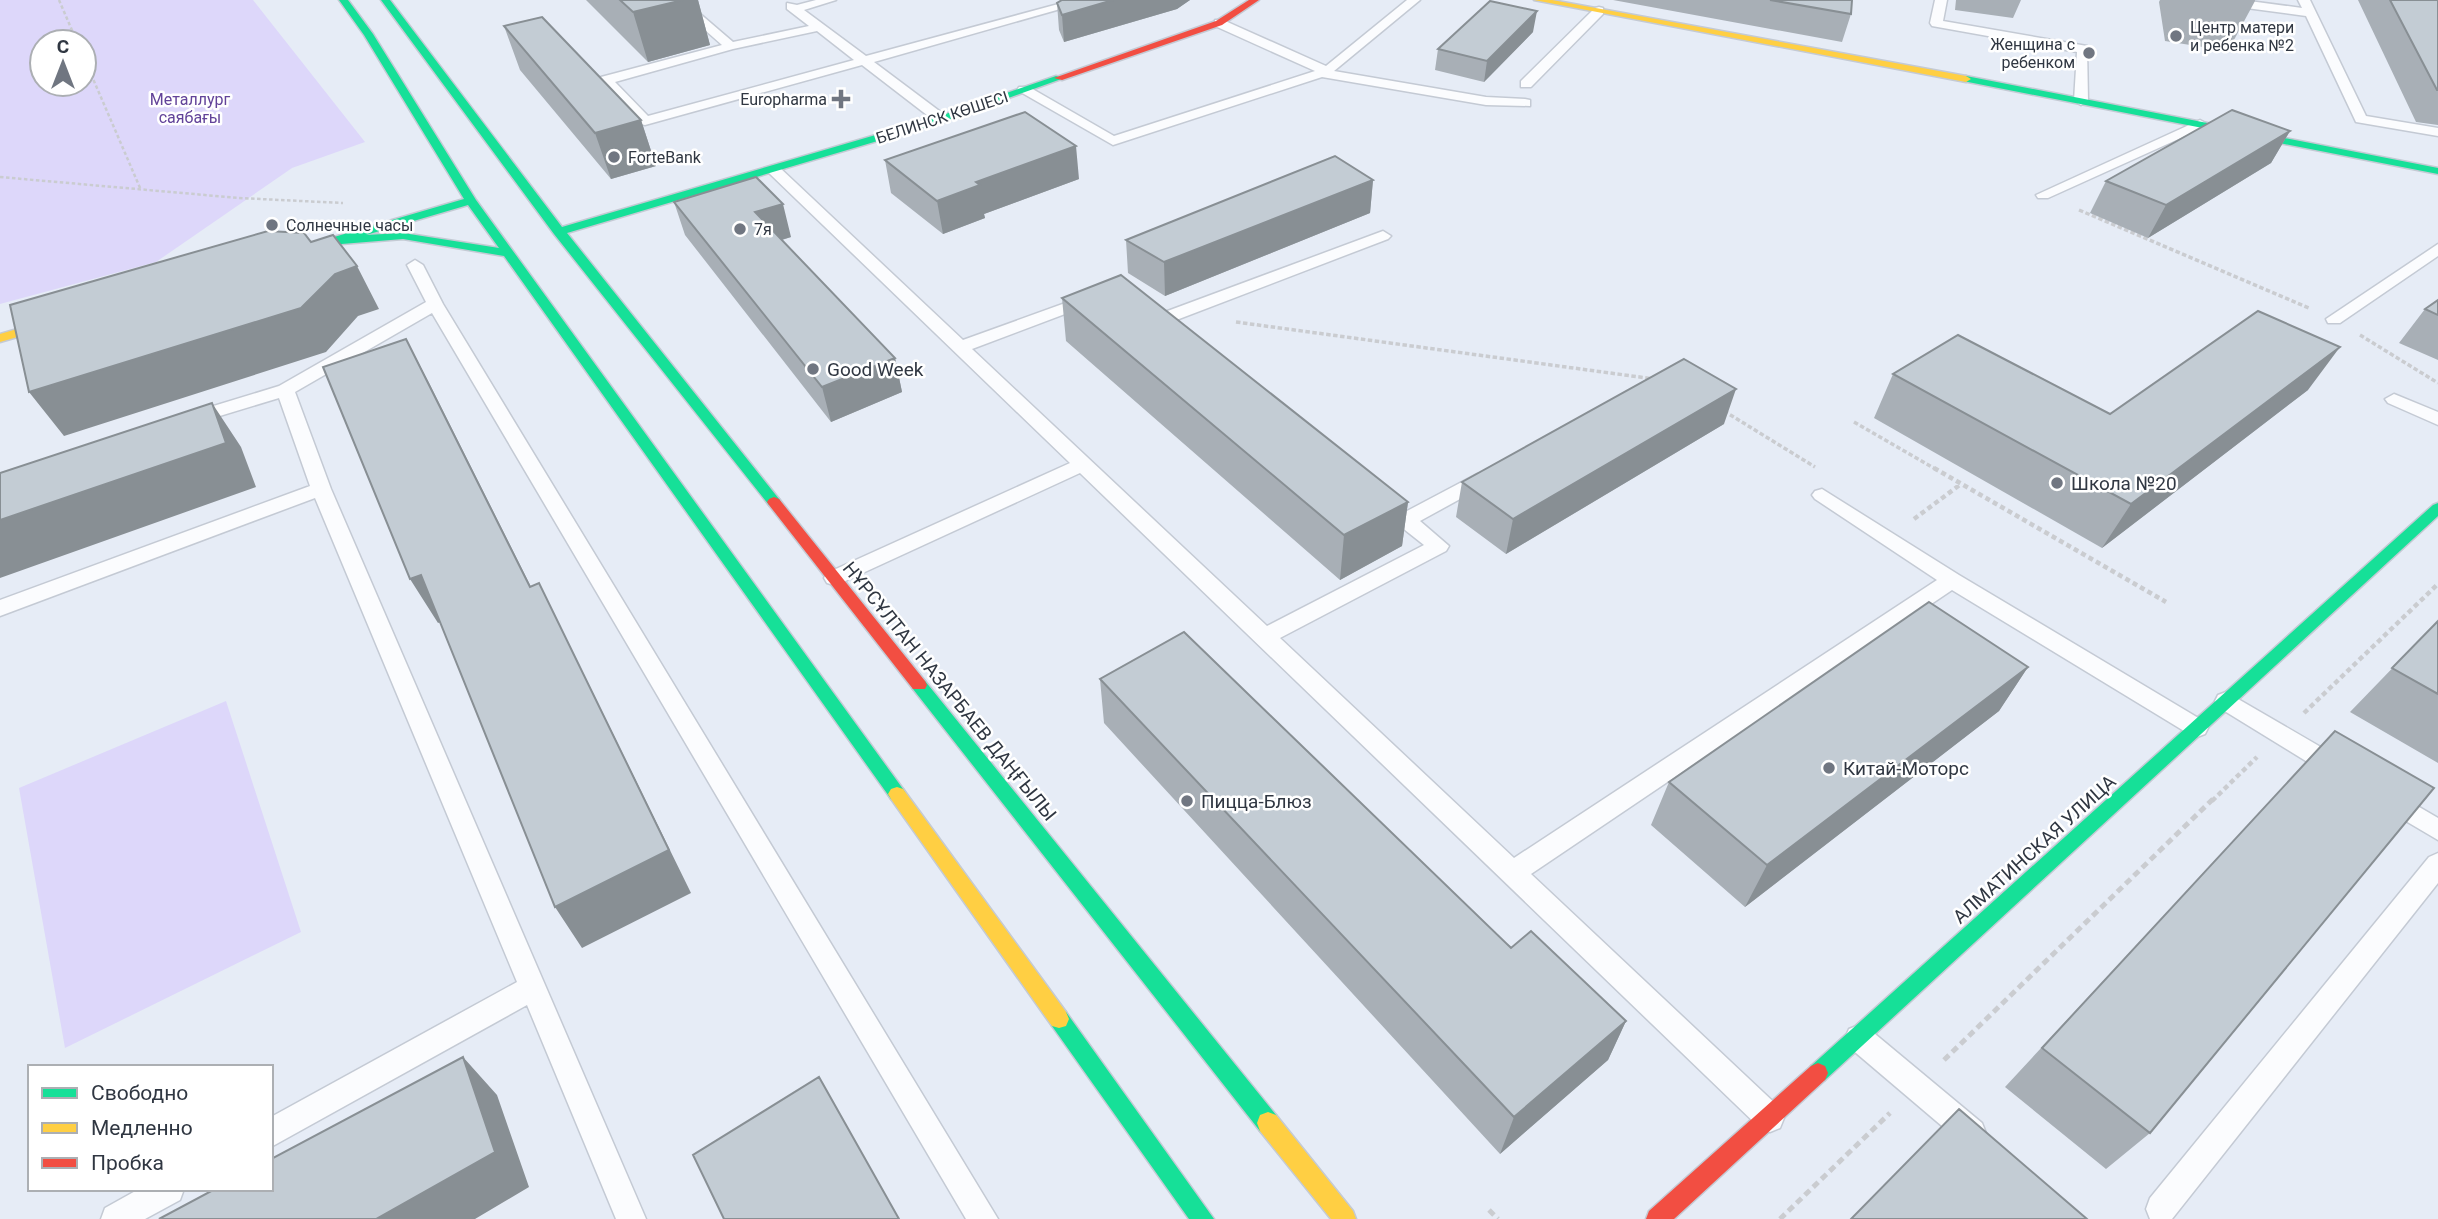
<svg xmlns="http://www.w3.org/2000/svg" width="2438" height="1219" viewBox="0 0 2438 1219" font-family="Roboto,sans-serif">
	<style>
		.green { fill: #ddd7fa; fill-rule: evenodd }
		.lines { fill: none; stroke-linecap: round; stroke-linejoin: round }
		.lane-casing { stroke: #c4cad4; stroke-width: 3 }
		.fast-casing { stroke: #c4cad4; stroke-width: 3 }
		.slow-casing { stroke: #c4cad4; stroke-width: 3 }
		.jam-casing { stroke: #c4cad4; stroke-width: 3 }
		.path-far3 { stroke: #caccd0; stroke-width: 2.5; stroke-dasharray: 3.5 2.5; stroke-linecap: butt }
		.path-far2 { stroke: #caccd0; stroke-width: 3.5; stroke-dasharray: 4.5 2.5; stroke-linecap: butt }
		.path-far1 { stroke: #caccd0; stroke-width: 4.5; stroke-dasharray: 5 3.5; stroke-linecap: butt }
		.path { stroke: #caccd0; stroke-width: 5; stroke-dasharray: 7 4.5; stroke-linecap: butt }
		.lane { fill: #fbfcfe; fill-rule: evenodd }
		.fast { fill: #16e098; fill-rule: evenodd }
		.slow { fill: #ffcf43; fill-rule: evenodd }
		.jam { fill: #f24e42; fill-rule: evenodd }
		.wall { fill: #a8afb6 }
		.shaded-wall { fill: #888f94 }
		.building { fill: #c3ccd4; stroke: #888f94; stroke-width: 2 }
		.poi-dot { fill: #707681; stroke: #fff; stroke-width: 2.5 }
		.labels { text-anchor: middle; stroke-width: 5; stroke-linejoin: round; paint-order: stroke }
		.far-poi-label { font-size: 16px; fill: #303742; stroke: #fff; text-anchor: start }
		.far-park-label { font-size: 16px; fill: #624399; stroke: #fff }
		.far-street-label { font-size: 16px; fill: #303742; stroke: #fff }
		.poi-label { font-size: 19px; fill: #303742; stroke: #fff; text-anchor: start }
		.street-label { font-size: 19px; fill: #303742; stroke: #fff }
	</style>
	<rect width="100%" height="100%" fill="#e6ecf6"/>
	<path class="green" d="M 0,0 L 253,0 L 365,142 L 292,168 L 156,262 L 0,304 ZM 42,42 L 84,42 L 84,84 L 42,84 Z
		M 226,701 L 301,932 L 65,1048 L 19,788 Z"/>
	<g class="lines">
		<defs>
			<path id="lane" d="M 671,0 L 684,0 L 733,42 L 809,26 L 787,9 L 787,3 L 797,5 L 816,0 L 836,0 L 804,10 L 866,56 L 1073,0 L 1092,0 L 874,62 L 946,116 L 946,122 L 936,122 L 862,65 L 645,125 L 640,124 L 601,83 L 601,77 L 722,45 ZM 817,31 L 854,60 L 648,116 L 615,82 L 733,49 Z
				M 1407,0 L 1420,0 L 1334,71 L 1486,97 L 1525,99 L 1530,100 L 1530,106 L 1486,105 L 1322,77 L 1113,145 L 1017,90 L 1019,87 L 1029,87 L 1114,136 L 1315,71 L 1215,26 L 1215,20 L 1223,20 L 1326,66 Z
				M 1935,0 L 1947,0 L 1943,21 L 2087,46 L 2088,101 L 2081,105 L 2074,101 L 2077,52 L 1932,26 L 1930,23 Z
				M 2210,0 L 2242,0 L 2302,8 L 2298,0 L 2310,0 L 2366,116 L 2438,128 L 2438,136 L 2356,122 L 2306,16 L 2216,4 Z
				M 1599,7 L 1603,8 L 1603,14 L 1531,87 L 1521,87 L 1521,81 L 1595,8 Z
				M 2200,120 L 2207,124 L 2205,127 L 2048,198 L 2038,198 L 2036,195 Z
				M 774,166 L 779,167 L 963,340 L 1082,297 L 1094,297 L 1096,300 L 1094,303 L 972,349 L 1267,626 L 1424,545 L 1376,507 L 1373,502 L 1376,497 L 1390,497 L 1407,511 L 1477,474 L 1491,474 L 1494,478 L 1491,482 L 1420,521 L 1449,546 L 1446,551 L 1280,638 L 1514,858 L 1937,580 L 1815,499 L 1812,495 L 1815,491 L 1822,489 L 1959,575 L 2205,722 L 2208,728 L 2205,734 L 2197,737 L 2189,734 L 1952,590 L 1531,874 L 1780,1108 L 1784,1118 L 1780,1128 L 1770,1132 L 1760,1128 L 1080,473 L 841,583 L 834,585 L 827,583 L 824,578 L 827,573 L 1070,463 L 769,173 L 767,170 L 769,167 Z
				M 1383,231 L 1391,236 L 1388,239 L 1158,327 L 1152,328 L 1144,323 L 1146,319 Z
				M 2438,244 L 2438,256 L 2340,323 L 2328,323 L 2326,319 Z
				M 415,260 L 423,265 L 443,304 L 998,1219 L 966,1219 L 432,313 L 295,392 L 331,489 L 646,1219 L 616,1219 L 527,1005 L 271,1147 L 271,1117 L 517,982 L 315,498 L 0,616 L 0,600 L 310,486 L 279,398 L 190,425 L 181,419 L 184,415 L 279,386 L 426,302 L 407,265 Z
				M 2394,394 L 2438,412 L 2438,425 L 2388,403 L 2385,399 Z
				M 2226,692 L 2343,760 L 2347,767 L 2343,774 L 2335,776 L 2327,774 L 2218,707 L 2215,701 L 2218,695 Z
				M 2390,790 L 2438,818 L 2438,840 L 2382,807 L 2378,800 L 2382,793 Z
				M 2438,853 L 2438,883 L 2172,1219 L 2150,1219 L 2146,1209 L 2150,1198 L 2429,857 Z
				M 1859,1025 L 1869,1029 L 1982,1123 L 1986,1133 L 1982,1143 L 1972,1147 L 1962,1143 L 1849,1047 L 1845,1038 L 1849,1029 Z
				M 139,1189 L 184,1189 L 180,1200 L 145,1219 L 101,1219 L 105,1208 Z"/>
			<path id="fast" d="M 339,0 L 348,0 L 373,34 L 476,200 L 903,789 L 906,794 L 903,799 L 897,801 L 891,799 L 504,256 L 403,239 L 317,246 L 317,242 L 464,199 L 364,35 ZM 468,205 L 499,248 L 403,233 L 366,235 Z
				M 381,0 L 390,0 L 562,227 L 937,117 L 1056,76 L 1064,78 L 945,121 L 567,233 L 779,499 L 781,502 L 779,505 L 769,505 L 554,234 Z
				M 1966,76 L 2438,168 L 2438,174 L 1963,81 L 1963,77 Z
				M 2438,503 L 2438,516 L 1825,1080 L 1818,1083 L 1811,1080 L 1808,1073 L 1811,1066 L 2433,505 Z
				M 919,679 L 925,681 L 1276,1115 L 1279,1123 L 1276,1131 L 1268,1134 L 1260,1131 L 913,689 L 911,685 L 913,681 Z
				M 1059,1010 L 1066,1012 L 1214,1219 L 1189,1219 L 1052,1026 L 1049,1019 L 1052,1012 Z"/>
			<path id="slow" d="M 1534,0 L 1552,0 L 1966,76 L 1971,79 L 1966,82 Z
				M 65,315 L 71,319 L 69,322 L 0,342 L 0,334 Z
				M 897,787 L 903,789 L 1066,1012 L 1069,1019 L 1066,1026 L 1059,1028 L 1052,1026 L 891,799 L 888,794 L 891,789 Z
				M 1268,1112 L 1276,1115 L 1353,1211 L 1356,1219 L 1331,1219 L 1260,1131 L 1257,1123 L 1260,1115 Z"/>
			<path id="jam" d="M 1249,0 L 1259,0 L 1222,25 L 1062,80 L 1054,78 L 1216,21 Z
				M 774,497 L 779,499 L 925,681 L 927,685 L 925,689 L 913,689 L 769,505 L 767,502 L 769,499 Z
				M 1818,1063 L 1825,1066 L 1828,1073 L 1825,1080 L 1674,1219 L 1646,1219 L 1649,1211 L 1811,1066 Z"/>
		</defs>
		<use href="#lane" class="lane-casing"/>
		<use href="#fast" class="fast-casing"/>
		<use href="#slow" class="slow-casing"/>
		<use href="#jam" class="jam-casing"/>
		<path class="path-far3" d="M 59,0 L 77,42
			M 84,58 L 141,190
			M 0,177 L 239,198 L 343,203"/>
		<path class="path-far2" d="M 2079,210 L 2309,308
			M 1236,322 L 1654,379
			M 2360,335 L 2438,383
			M 1724,411 L 1815,467
			M 1854,422 L 1937,470"/>
		<path class="path-far1" d="M 1934,468 L 2166,602
			M 1914,519 L 1961,484
			M 2304,713 L 2438,584
			M 2212,801 L 2257,757"/>
		<path class="path" d="M 1944,1060 L 2213,799
			M 1489,1210 L 1498,1219
			M 1780,1219 L 1890,1113"/>
		<use href="#lane" class="lane"/>
		<use href="#fast" class="fast"/>
		<use href="#slow" class="slow"/>
		<use href="#jam" class="jam"/>
	</g>
	<path class="wall" d="M 586,0 L 698,0 L 710,45 L 648,62 Z
		M 1062,0 L 1190,0 L 1177,9 L 1064,42 L 1059,30 L 1057,3 Z
		M 1613,0 L 1852,0 L 1851,14 L 1842,42 Z
		M 1956,0 L 2021,0 L 2013,18 L 1955,10 Z
		M 2160,0 L 2255,0 L 2255,1 L 2228,51 L 2165,41 L 2159,2 Z
		M 2358,0 L 2438,0 L 2438,125 L 2416,122 Z
		M 504,26 L 641,120 L 656,166 L 611,179 L 520,70 Z
		M 1533,32 L 1484,82 L 1435,70 L 1438,49 Z
		M 2290,131 L 2271,163 L 2148,238 L 2090,213 L 2106,181 Z
		M 885,160 L 1079,179 L 984,214 L 985,218 L 943,234 L 891,193 Z
		M 1373,180 L 1370,213 L 1165,296 L 1128,273 L 1126,240 Z
		M 674,202 L 791,237 L 782,240 L 895,358 L 902,392 L 831,422 L 685,235 Z
		M 1062,298 L 1408,502 L 1402,546 L 1340,580 L 1066,341 Z
		M 2438,300 L 2438,360 L 2399,343 L 2425,309 Z
		M 1893,374 L 2110,414 L 2308,390 L 2102,548 L 1874,418 Z
		M 1724,424 L 1506,554 L 1456,517 L 1462,482 Z
		M 2438,621 L 2438,763 L 2350,712 Z
		M 2028,667 L 1999,711 L 1745,907 L 1651,825 L 1669,782 Z
		M 1100,679 L 1626,1021 L 1608,1060 L 1500,1154 L 1104,723 Z
		M 2335,731 L 2150,1133 L 2106,1169 L 2005,1087 Z"/>
	<path class="shaded-wall" d="M 683,0 L 698,0 L 710,45 L 648,62 L 633,12 Z
		M 1113,0 L 1190,0 L 1177,9 L 1064,42 L 1062,15 Z
		M 1537,11 L 1533,32 L 1484,82 L 1487,61 Z
		M 641,120 L 656,166 L 611,179 L 595,133 Z
		M 2290,131 L 2271,163 L 2148,238 L 2166,205 Z
		M 1076,146 L 1079,179 L 984,214 L 985,218 L 943,234 L 937,201 L 976,182 Z
		M 1373,180 L 1370,213 L 1165,296 L 1164,262 Z
		M 783,204 L 791,237 L 764,245 L 755,212 Z
		M 357,266 L 379,309 L 358,316 L 326,352 L 64,436 L 29,392 L 335,274 Z
		M 406,339 L 429,383 L 553,631 L 530,587 Z
		M 2340,347 L 2308,390 L 2102,548 L 2131,504 Z
		M 895,358 L 902,392 L 831,422 L 822,387 Z
		M 1736,389 L 1724,424 L 1506,554 L 1513,519 Z
		M 212,403 L 241,447 L 256,487 L 0,578 L 0,520 Z
		M 1408,502 L 1402,546 L 1340,580 L 1344,535 Z
		M 421,575 L 448,619 L 438,623 L 410,579 Z
		M 539,583 L 691,893 L 582,948 L 555,907 Z
		M 2028,667 L 1999,711 L 1745,907 L 1767,865 Z
		M 1626,1021 L 1608,1060 L 1500,1154 L 1514,1117 Z
		M 463,1057 L 497,1095 L 529,1187 L 475,1219 L 376,1219 Z"/>
	<path class="building" d="M 620,0 L 683,0 L 633,12 Z
		M 1062,0 L 1113,0 L 1062,15 L 1057,3 Z
		M 1770,0 L 1852,0 L 1851,14 Z
		M 2390,0 L 2438,0 L 2438,90 L 2437,90 Z
		M 1490,1 L 1537,11 L 1487,61 L 1438,49 Z
		M 542,17 L 641,120 L 595,133 L 504,26 Z
		M 2232,110 L 2290,131 L 2166,205 L 2106,181 Z
		M 1025,112 L 1076,146 L 976,182 L 980,185 L 937,201 L 885,160 Z
		M 1335,156 L 1373,180 L 1164,262 L 1126,240 Z
		M 756,177 L 783,204 L 755,212 L 895,358 L 822,387 L 674,202 Z
		M 268,231 L 304,233 L 311,242 L 333,235 L 357,266 L 335,274 L 301,308 L 29,392 L 10,305 Z
		M 1121,275 L 1408,502 L 1344,535 L 1062,298 Z
		M 2438,300 L 2438,315 L 2425,309 Z
		M 2258,311 L 2340,347 L 2131,504 L 1893,374 L 1958,335 L 2110,414 Z
		M 406,339 L 530,587 L 539,583 L 669,850 L 555,907 L 421,575 L 410,579 L 323,367 Z
		M 1684,359 L 1736,389 L 1513,519 L 1462,482 Z
		M 212,403 L 226,443 L 0,520 L 0,473 Z
		M 1929,602 L 2028,667 L 1767,865 L 1669,782 Z
		M 2438,621 L 2438,694 L 2392,668 Z
		M 1184,632 L 1511,948 L 1531,931 L 1626,1021 L 1514,1117 L 1100,679 Z
		M 2335,731 L 2434,788 L 2150,1133 L 2042,1048 Z
		M 463,1057 L 495,1152 L 376,1219 L 159,1219 L 215,1189 L 271,1189 L 271,1159 Z
		M 819,1077 L 899,1219 L 724,1219 L 693,1155 Z
		M 1959,1109 L 2087,1219 L 1851,1219 Z"/>
	<g class="poi-dot">
		<circle cx="2176" cy="36" r="7"/>
		<circle cx="2089" cy="53" r="7"/>
		<path d="M837.5 88.5h7v7h7v7h-7v7h-7v-7h-7v-7h7z"/>
		<circle cx="614" cy="157" r="7"/>
		<circle cx="272" cy="225" r="7"/>
		<circle cx="740" cy="229" r="7"/>
		<circle cx="813" cy="369" r="7"/>
		<circle cx="2057" cy="483" r="7"/>
		<circle cx="1829" cy="768" r="7"/>
		<circle cx="1187" cy="801" r="7"/>
	</g>
	<g class="labels">
		<g class="far-poi-label">
			<text x="2190" y="33">Центр матери<tspan x="2190" dy="18">и ребенка №2</tspan></text>
			<text x="2075" y="50" text-anchor="end">Женщина с<tspan x="2075" dy="18">ребенком</tspan></text>
			<text x="827" y="105" text-anchor="end">Europharma</text>
			<text x="628" y="163">ForteBank</text>
			<text x="286" y="231">Солнечные часы</text>
			<text x="754" y="235">7я</text>
		</g>
		<g class="far-park-label">
			<text x="190" y="105">Металлург<tspan x="190" dy="18">саябағы</tspan></text>
		</g>
		<g class="far-street-label">
			<text transform="translate(942 117) rotate(-18)" y="6">БЕЛИНСК КӨШЕСІ</text>
		</g>
		<g class="poi-label">
			<text x="827" y="376">Good Week</text>
			<text x="2071" y="490">Школа №20</text>
			<text x="1843" y="775">Китай-Моторс</text>
			<text x="1201" y="808">Пицца-Блюз</text>
		</g>
		<g class="street-label">
			<text transform="translate(950 691) rotate(51)" y="7">НҰРСҰЛТАН НАЗАРБАЕВ ДАҢҒЫЛЫ</text>
			<text transform="translate(2034 849) rotate(-42)" y="7">АЛМАТИНСКАЯ УЛИЦА</text>
		</g>
	</g>
	<rect x="28" y="1065" width="245" height="126" fill="#ffffff" stroke="#acafb3" stroke-width="2"/>
	<rect x="42" y="1088" width="35" height="10" fill="#16e098" stroke="#acafb3" stroke-width="2"/>
	<text x="91" y="1100" font-size="21" fill="#303742">Свободно</text>
	<rect x="42" y="1123" width="35" height="10" fill="#ffcf43" stroke="#acafb3" stroke-width="2"/>
	<text x="91" y="1135" font-size="21" fill="#303742">Медленно</text>
	<rect x="42" y="1158" width="35" height="10" fill="#f24e42" stroke="#acafb3" stroke-width="2"/>
	<text x="91" y="1170" font-size="21" fill="#303742">Пробка</text>
	<g transform="translate(63 63)"><circle r="33" fill="#ffffff" stroke="#acafb3" stroke-width="2"/>
	<path d="M0-5L12 26L0 18L-12 26Z" fill="#707681"/>
	<text y="-10" font-size="19" font-weight="bold" text-anchor="middle" fill="#303742">С</text>
	</g>
</svg>
